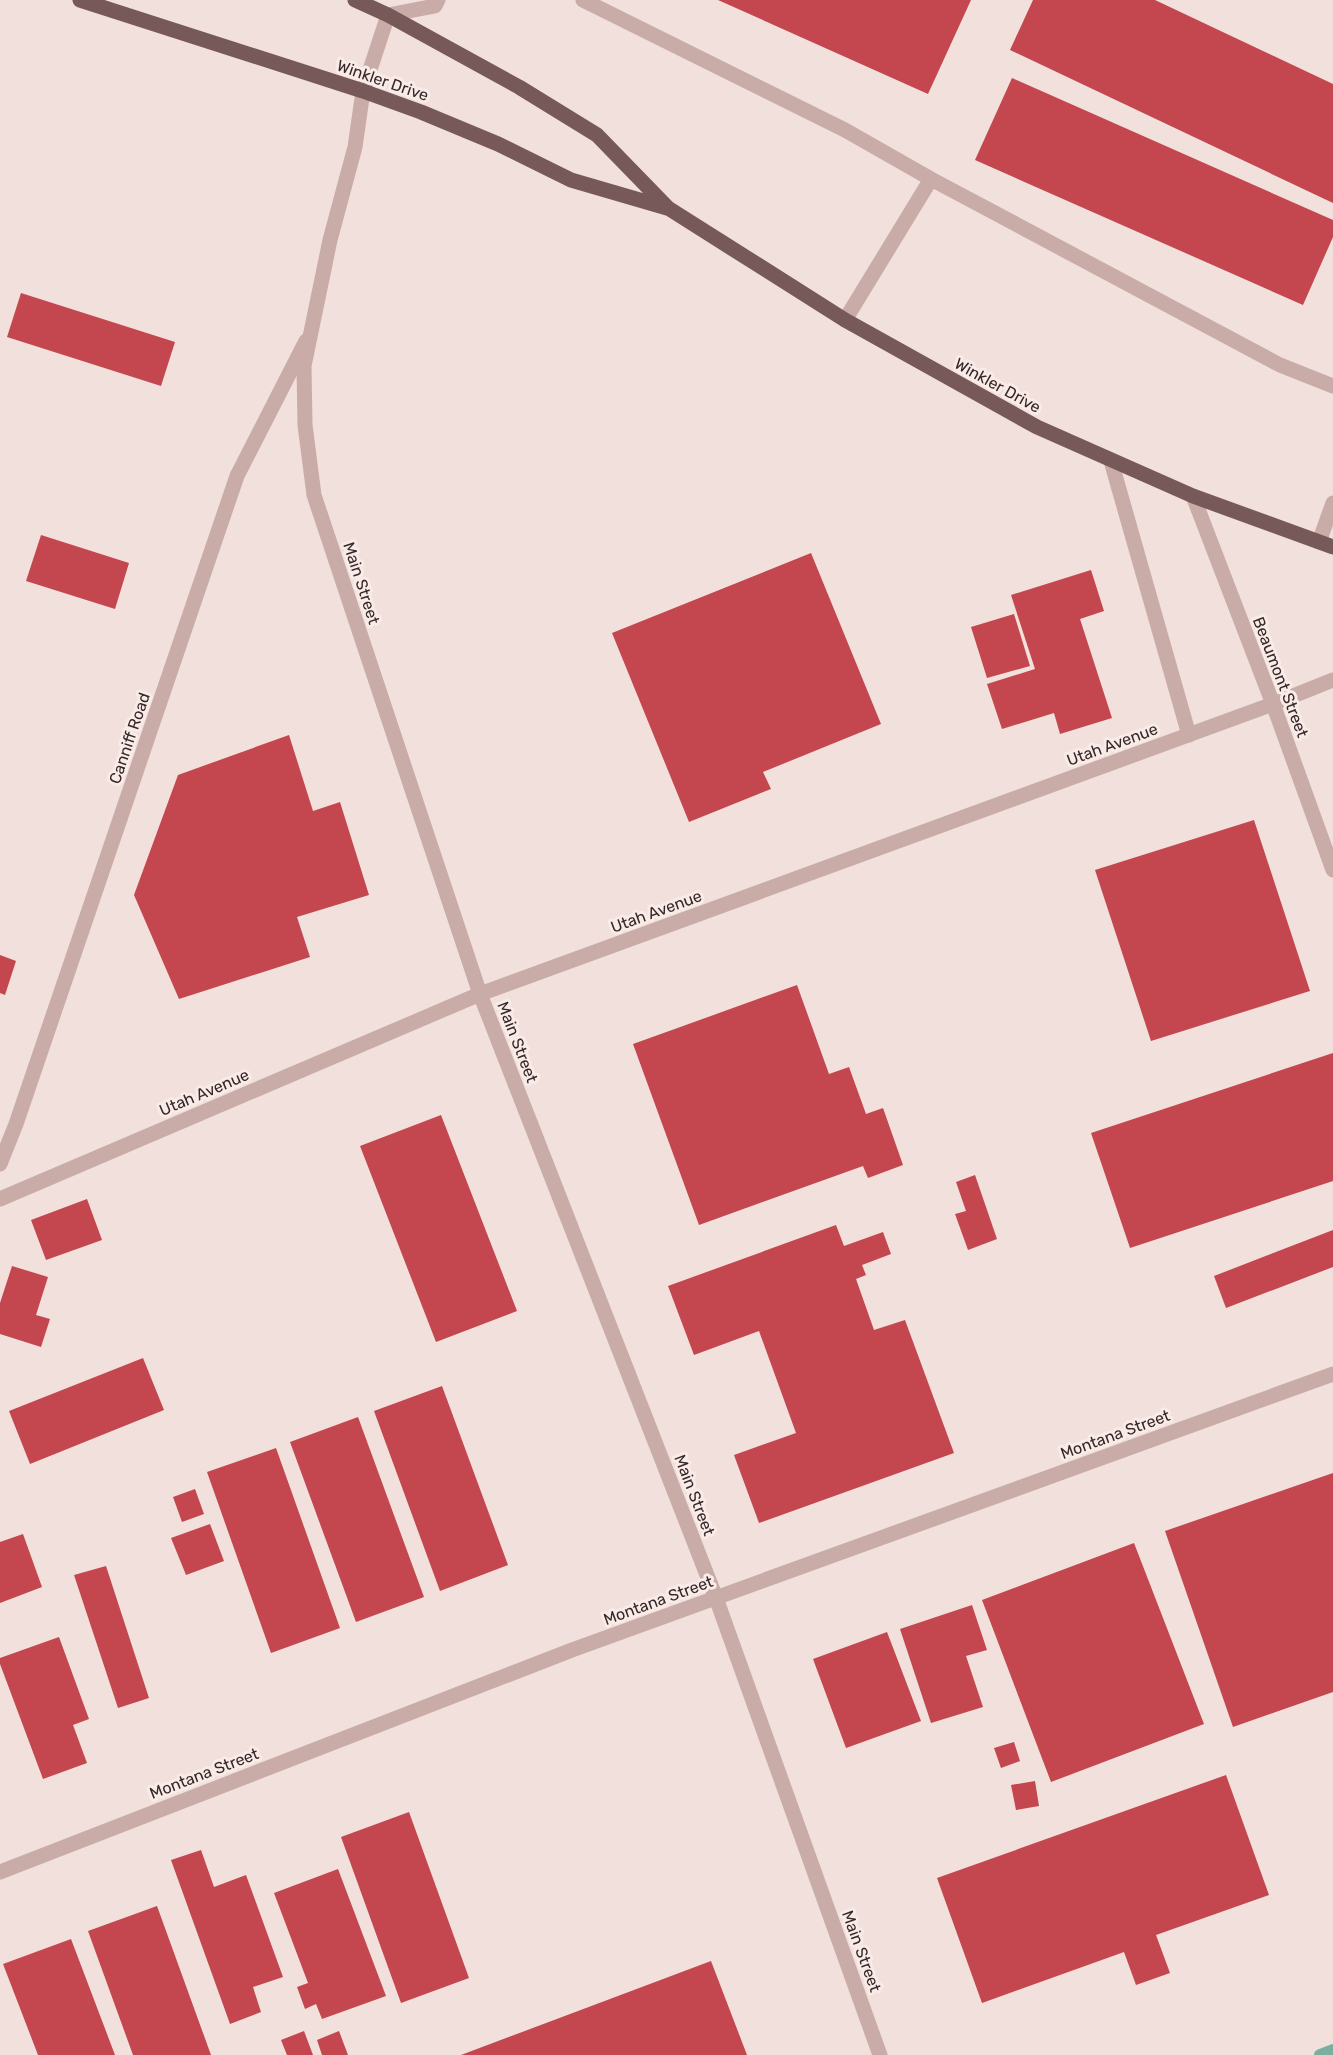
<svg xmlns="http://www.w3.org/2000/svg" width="1333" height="2055" viewBox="0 0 1333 2055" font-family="Rubik,sans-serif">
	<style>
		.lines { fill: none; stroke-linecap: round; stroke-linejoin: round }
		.stream { stroke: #7aaea0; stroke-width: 12 }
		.building { fill: #c4464f }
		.service { stroke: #c9aca7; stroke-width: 15 }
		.minor { stroke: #c9aca7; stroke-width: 15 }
		.tertiary { stroke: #c9aca7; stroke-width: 15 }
		.primary { stroke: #785959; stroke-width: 15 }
		.labels { text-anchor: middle; stroke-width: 6; stroke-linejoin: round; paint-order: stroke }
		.street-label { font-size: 16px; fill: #362728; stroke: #f9ebe7 }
	</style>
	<rect width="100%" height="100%" fill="#f1e0db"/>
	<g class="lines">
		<path class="stream" d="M 1320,2055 L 1333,2050"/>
	</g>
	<path class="building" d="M 718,0 L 971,0 L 928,94 Z
		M 1033,0 L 1155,0 L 1333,84 L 1333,203 L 1010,50 Z
		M 1012,78 L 1333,220 L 1333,237 L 1303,305 L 975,160 Z
		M 21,293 L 175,342 L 161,386 L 7,337 Z
		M 41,535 L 129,563 L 115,609 L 26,581 Z
		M 811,553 L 881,724 L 763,772 L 771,789 L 689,822 L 612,633 Z
		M 1091,570 L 1104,611 L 1080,619 L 1112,718 L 1060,734 L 1054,713 L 1002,729 L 987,684 L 1035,669 L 1011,595 Z
		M 1014,614 L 1030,666 L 987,678 L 971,627 Z
		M 289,735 L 313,811 L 340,802 L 369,895 L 297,917 L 310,957 L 179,999 L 134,895 L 178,775 Z
		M 1254,820 L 1310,991 L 1151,1041 L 1095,870 Z
		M 0,955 L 16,961 L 5,995 L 0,993 Z
		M 797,985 L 829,1074 L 849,1067 L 866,1114 L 883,1108 L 903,1165 L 868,1178 L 863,1166 L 699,1225 L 633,1044 Z
		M 1333,1053 L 1333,1181 L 1130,1248 L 1091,1133 Z
		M 441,1115 L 517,1311 L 436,1342 L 360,1146 Z
		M 975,1175 L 997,1239 L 968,1250 L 955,1214 L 966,1211 L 956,1182 Z
		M 87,1199 L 102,1240 L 46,1260 L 31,1220 Z
		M 836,1225 L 844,1246 L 883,1232 L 891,1254 L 862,1265 L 866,1275 L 856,1279 L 874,1330 L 905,1320 L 954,1453 L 759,1523 L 734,1455 L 796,1433 L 759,1331 L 694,1355 L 668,1286 Z
		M 1333,1230 L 1333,1267 L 1226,1308 L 1214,1276 Z
		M 12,1266 L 48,1277 L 36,1315 L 50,1319 L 41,1347 L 0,1334 L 0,1303 Z
		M 143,1358 L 164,1410 L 30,1464 L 9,1411 Z
		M 442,1386 L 508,1565 L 440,1591 L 374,1411 Z
		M 358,1417 L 424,1597 L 356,1622 L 290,1442 Z
		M 276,1448 L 340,1628 L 271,1653 L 207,1472 Z
		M 1333,1473 L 1333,1692 L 1233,1727 L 1165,1531 Z
		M 195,1489 L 204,1514 L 182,1522 L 173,1497 Z
		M 210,1524 L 224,1561 L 186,1575 L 171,1538 Z
		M 23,1534 L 42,1587 L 0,1603 L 0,1542 Z
		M 1134,1543 L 1204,1724 L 1051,1782 L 982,1600 Z
		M 106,1566 L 149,1698 L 118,1708 L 74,1575 Z
		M 972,1605 L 987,1650 L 966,1656 L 983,1707 L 931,1723 L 900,1629 Z
		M 887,1632 L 921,1721 L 846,1748 L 813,1659 Z
		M 59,1637 L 89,1719 L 73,1725 L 87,1763 L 43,1779 L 0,1664 L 0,1658 Z
		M 1014,1742 L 1020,1761 L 1001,1768 L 994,1748 Z
		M 1226,1775 L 1269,1895 L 1156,1935 L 1170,1973 L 1136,1985 L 1124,1952 L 982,2003 L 937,1878 Z
		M 1035,1781 L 1039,1806 L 1016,1810 L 1011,1785 Z
		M 409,1812 L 469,1978 L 401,2003 L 341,1837 Z
		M 201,1850 L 214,1887 L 246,1875 L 283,1977 L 253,1987 L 261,2012 L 230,2024 L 171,1860 Z
		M 338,1869 L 386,1996 L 322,2019 L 316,2004 L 305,2009 L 297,1987 L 308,1983 L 274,1893 Z
		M 157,1906 L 211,2055 L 133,2055 L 88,1931 Z
		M 71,1939 L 115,2055 L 38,2055 L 3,1964 Z
		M 711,1961 L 747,2055 L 461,2055 Z
		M 304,2031 L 313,2055 L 287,2055 L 281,2040 Z
		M 339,2031 L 348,2055 L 322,2055 L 317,2040 Z"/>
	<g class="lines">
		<path class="service" d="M 583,0 L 845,130 L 931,179 L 1280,365 L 1333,386
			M 388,15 L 435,6 L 438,0
			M 845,320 L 931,179
			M 1111,461 L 1189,735
			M 0,1164 L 16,1124 L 237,476 L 306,341"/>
		<path class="minor" d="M 1193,496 L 1273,704 L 1333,870
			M 1319,542 L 1333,503
			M 0,1199 L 480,994 L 1273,704 L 1333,680
			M 0,1872 L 572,1650 L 1333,1374"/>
		<path class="tertiary" d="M 388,15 L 363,91 L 355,147 L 330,240 L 304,366 L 305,425 L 314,495 L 480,994 L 716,1598 L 880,2055"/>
		<path class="primary" d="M 80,0 L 363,91 L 421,112 L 498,144 L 571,180 L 667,208
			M 355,0 L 388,15 L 519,87 L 597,135 L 668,208 L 845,320 L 1037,427 L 1193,496 L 1333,547"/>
	</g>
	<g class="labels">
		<g class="street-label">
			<text transform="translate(383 80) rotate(19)" y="6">Winkler Drive</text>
			<text transform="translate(998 385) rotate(29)" y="6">Winkler Drive</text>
			<text transform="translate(362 583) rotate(72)" y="6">Main Street</text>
			<text transform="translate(1281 677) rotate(69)" y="6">Beaumont Street</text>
			<text transform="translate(129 738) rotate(-71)" y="6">Canniff Road</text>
			<text transform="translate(1112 744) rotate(-20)" y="6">Utah Avenue</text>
			<text transform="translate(656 911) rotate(-20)" y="6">Utah Avenue</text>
			<text transform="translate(518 1042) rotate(69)" y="6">Main Street</text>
			<text transform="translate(204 1092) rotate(-23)" y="6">Utah Avenue</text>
			<text transform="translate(1115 1434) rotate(-20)" y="6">Montana Street</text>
			<text transform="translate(695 1495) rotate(69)" y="6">Main Street</text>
			<text transform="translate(658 1600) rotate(-20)" y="6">Montana Street</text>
			<text transform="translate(204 1773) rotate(-21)" y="6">Montana Street</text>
			<text transform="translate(862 1951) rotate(70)" y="6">Main Street</text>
		</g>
	</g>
</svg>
